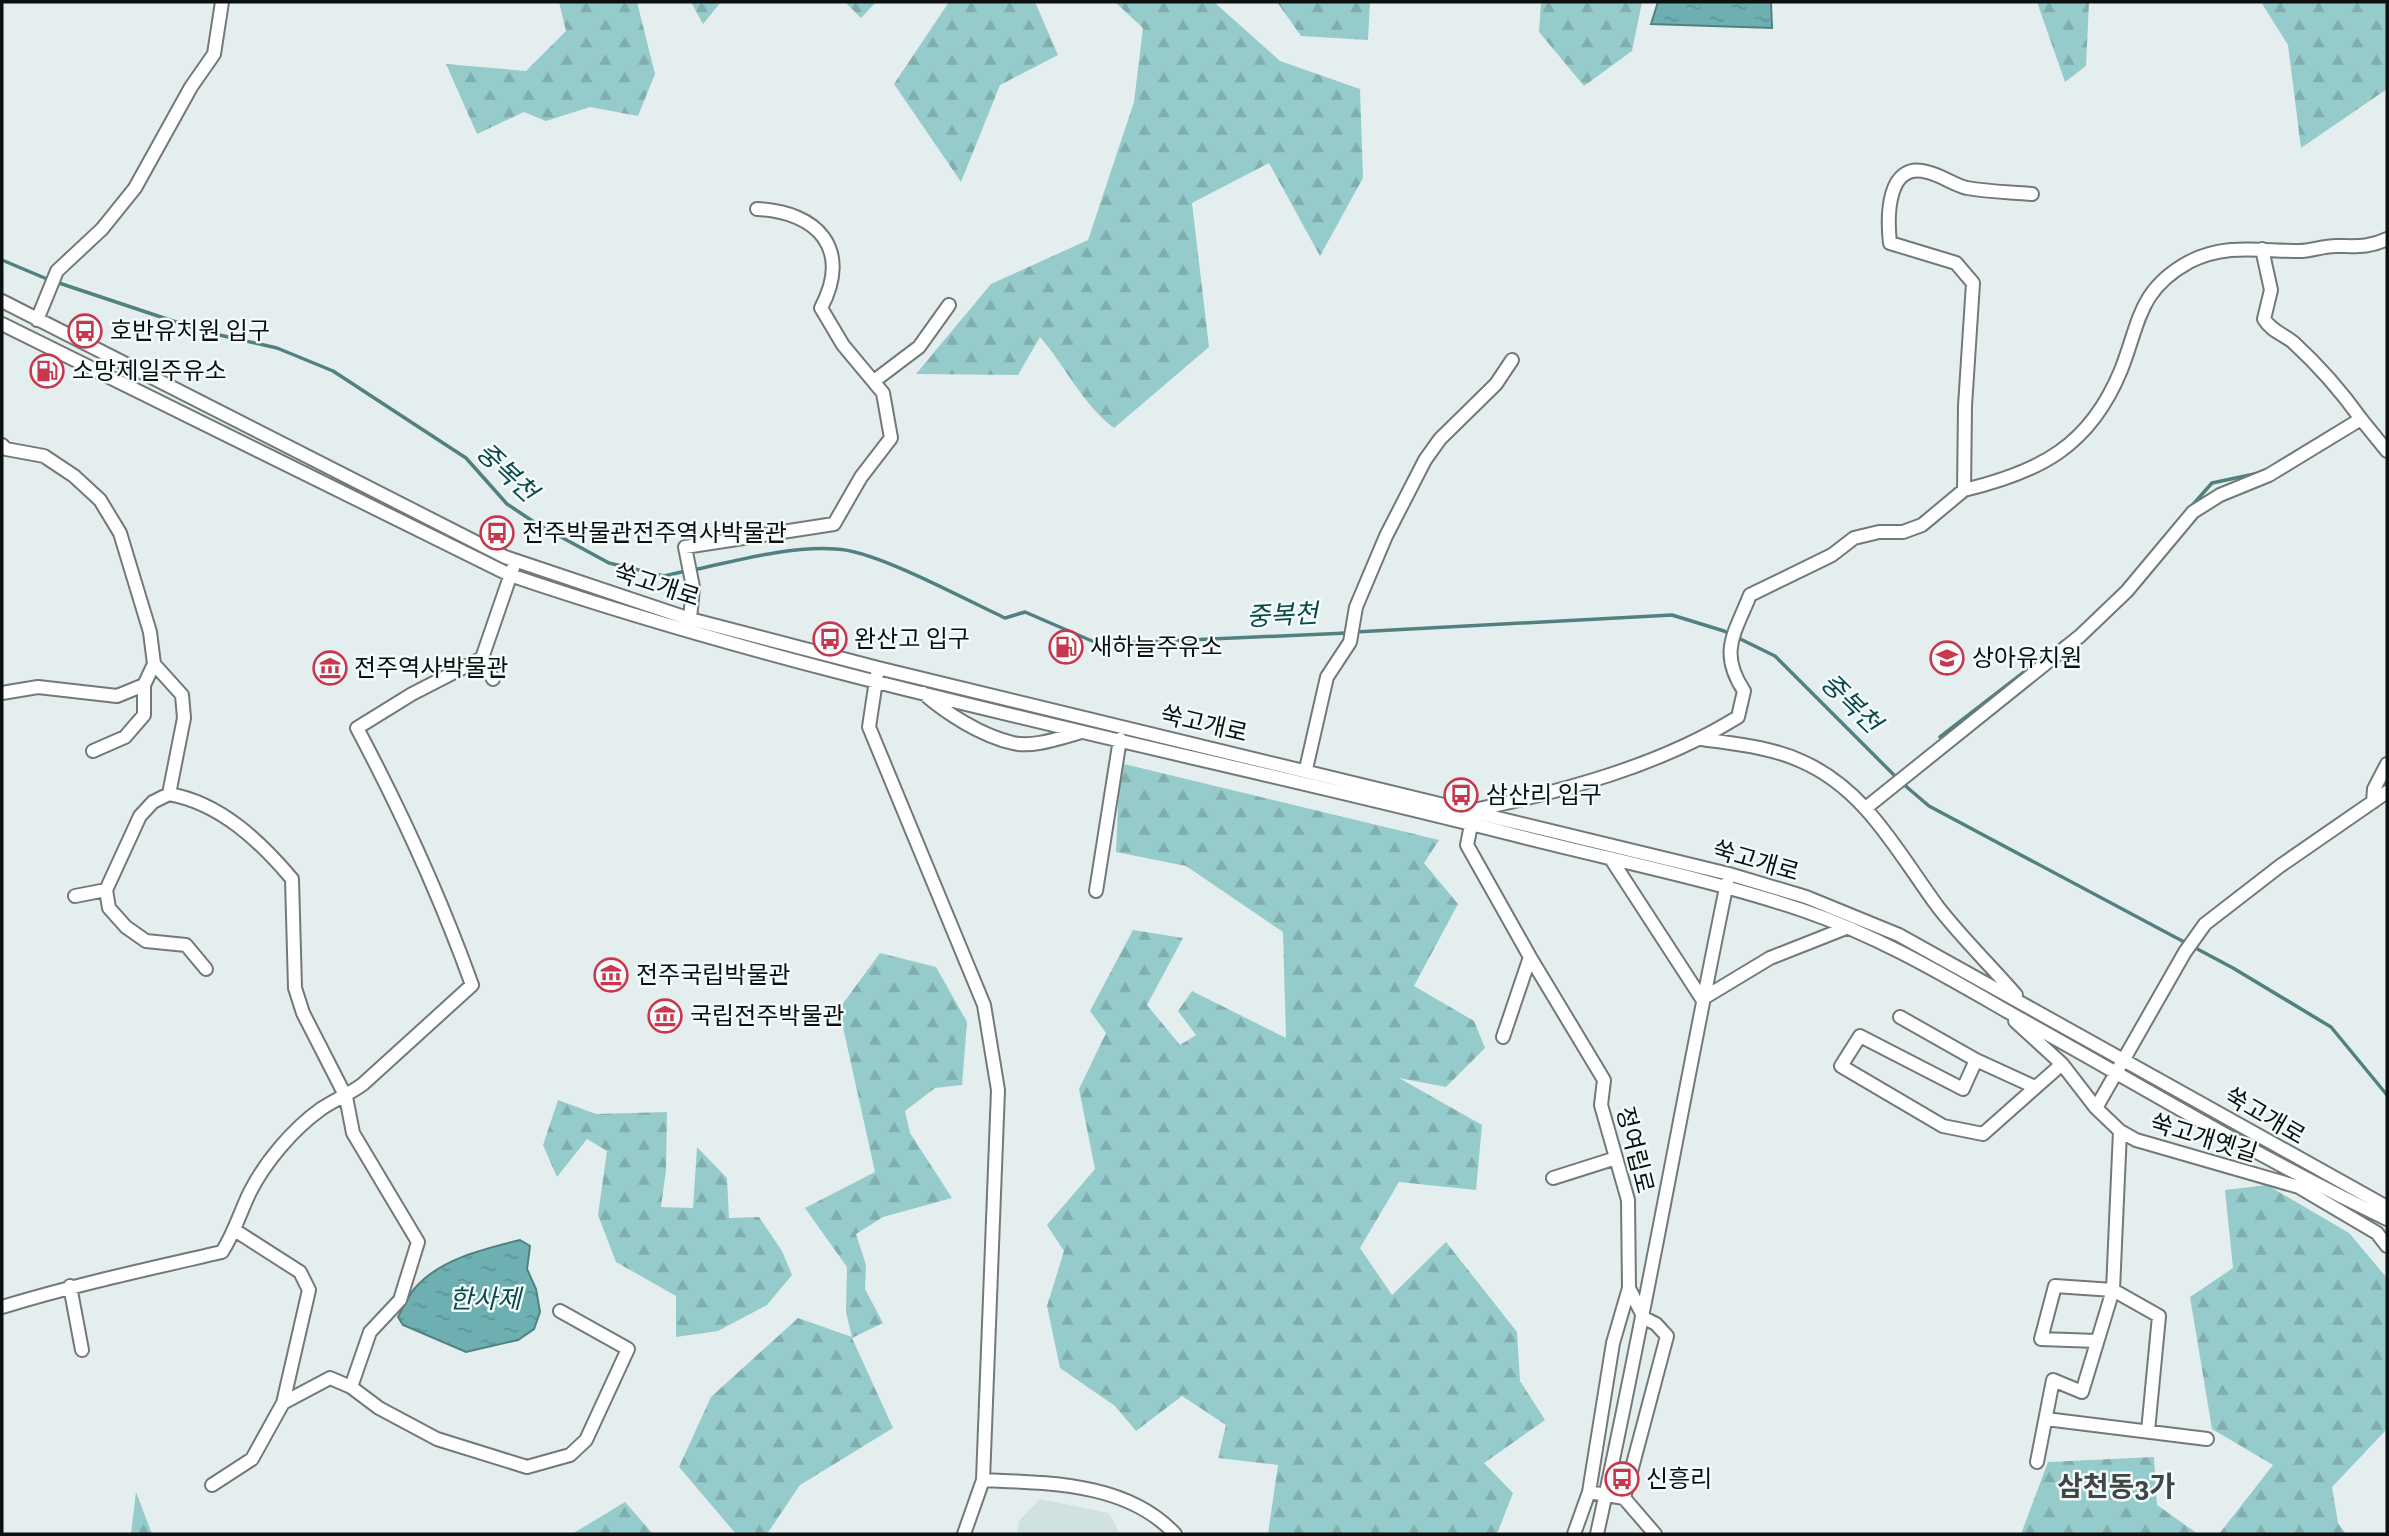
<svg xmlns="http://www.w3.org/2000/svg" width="2389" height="1536" viewBox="0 0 2389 1536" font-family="'Zilla Slab','Noto Sans KR',serif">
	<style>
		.built { fill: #cfe1e1 }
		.forest { fill: url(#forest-firs) }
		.water { fill: url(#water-ripples); stroke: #518081; stroke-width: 2 }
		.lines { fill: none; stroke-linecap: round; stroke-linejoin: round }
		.stream { stroke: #518081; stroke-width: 3.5 }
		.minor-casing { stroke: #727979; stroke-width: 16 }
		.minor { stroke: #fff; stroke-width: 12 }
		.labels { text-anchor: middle; stroke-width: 5; stroke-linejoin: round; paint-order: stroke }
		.poi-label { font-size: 24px; fill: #0d1010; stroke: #f3fbfb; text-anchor: start }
		.street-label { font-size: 24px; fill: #0d1010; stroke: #f3fbfb }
		.water-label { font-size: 26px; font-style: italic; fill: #0b494b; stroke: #f3fbfb }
		.quarter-label { font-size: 28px; font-weight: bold; fill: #404646; stroke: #f3fbfb }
	</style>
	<defs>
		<pattern id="forest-firs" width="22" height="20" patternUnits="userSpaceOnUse" patternTransform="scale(1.75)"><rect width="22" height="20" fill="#96cbcb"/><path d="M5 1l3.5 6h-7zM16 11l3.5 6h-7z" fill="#80adad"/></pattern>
		<pattern id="water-ripples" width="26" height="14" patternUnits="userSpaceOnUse" patternTransform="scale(1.75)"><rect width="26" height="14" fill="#6eb0b1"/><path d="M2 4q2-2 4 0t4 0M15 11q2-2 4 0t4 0" fill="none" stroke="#5e9697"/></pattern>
	</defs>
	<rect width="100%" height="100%" fill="#e5eeee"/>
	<path class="built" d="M 1040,1499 L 1109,1513 L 1120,1534 L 1017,1534 L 1019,1521 Z"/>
	<path class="forest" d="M 559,2 L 637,2 L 655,74 L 638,116 L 590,107 L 546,121 L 524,112 L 477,134 L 446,64 L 526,71 L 566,31 Z
		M 691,2 L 721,2 L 703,24 Z
		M 845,2 L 876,2 L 861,18 Z
		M 949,2 L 1035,2 L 1058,55 L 1000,85 L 961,182 L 894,84 Z
		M 1115,2 L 1214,2 L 1280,61 L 1360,89 L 1363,178 L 1320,256 L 1269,163 L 1192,203 L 1209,347 L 1114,428 C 1083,405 1066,367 1040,337 L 1018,375 L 916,374 L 991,284 L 1088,240 L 1134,102 L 1143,28 Z
		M 1277,2 L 1370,2 L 1368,40 L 1301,36 Z
		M 1541,2 L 1642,2 L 1632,51 L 1584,86 L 1539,32 Z
		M 2037,2 L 2089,2 L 2086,66 L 2065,82 Z
		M 2261,2 L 2387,2 L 2387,89 L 2301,148 L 2288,45 Z
		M 1120,763 L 1439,840 L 1424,863 L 1458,904 L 1414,986 L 1474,1021 L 1485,1048 L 1446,1087 L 1399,1078 L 1482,1125 L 1476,1190 L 1399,1182 L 1360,1248 L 1392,1295 L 1446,1242 L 1517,1332 L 1520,1381 L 1545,1420 L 1484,1463 L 1513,1493 L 1497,1534 L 1268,1534 L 1278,1465 L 1218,1458 L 1226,1425 L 1182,1396 L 1136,1431 L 1115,1406 L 1060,1368 L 1047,1306 L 1064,1251 L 1047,1225 L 1095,1169 L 1079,1089 L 1106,1033 L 1090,1011 L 1133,930 L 1183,938 L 1147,1005 L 1180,1045 L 1196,1035 L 1178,1011 L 1192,991 L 1286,1038 L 1283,932 L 1186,866 L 1116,852 Z
		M 880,953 L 936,967 L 967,1022 L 962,1085 L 935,1088 L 905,1111 L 910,1133 L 952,1198 L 883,1217 L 856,1234 L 866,1265 L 865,1289 L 883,1323 L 852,1338 L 893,1428 L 800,1485 L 767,1534 L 736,1534 L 679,1467 L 711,1397 L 798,1318 L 852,1337 L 846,1312 L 847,1267 L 805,1208 L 875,1172 L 839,1009 Z
		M 558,1100 L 596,1114 L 667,1112 L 666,1170 L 661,1207 L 693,1208 L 697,1147 L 727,1178 L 729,1218 L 759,1217 L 782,1251 L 792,1275 L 767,1305 L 718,1331 L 676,1337 L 676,1296 L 616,1262 L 598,1215 L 607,1151 L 587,1139 L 557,1177 L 543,1145 Z
		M 2267,1185 L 2349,1233 L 2387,1278 L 2387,1429 L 2332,1487 L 2338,1523 L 2346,1534 L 2219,1534 L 2273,1465 L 2212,1429 L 2190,1297 L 2233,1268 L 2225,1190 Z
		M 2154,1457 L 2157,1505 L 2198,1534 L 2021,1534 L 2048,1462 Z
		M 136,1492 L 152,1534 L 131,1534 Z
		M 625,1502 L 653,1534 L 572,1534 Z"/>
	<path class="water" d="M 1658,2 L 1771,2 L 1772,28 L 1651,24 Z
		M 520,1240 L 530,1246 L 527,1269 L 536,1289 L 540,1312 L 534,1329 L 518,1340 L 466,1352 L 403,1325 L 398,1317 C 403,1308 408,1296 415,1288 C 440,1259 484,1249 520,1240 Z"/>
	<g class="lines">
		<path class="stream" d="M 2,260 L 47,279 L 206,332 L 277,348 L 333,371 L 466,458 L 507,504 L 537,524 L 609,563 L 664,576 L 686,571
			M 2189,509 L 2212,483 L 2259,473
			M 693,570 C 740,560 788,546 836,549 C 875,550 966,600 1005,618 L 1025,612 L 1099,644 L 1347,633
			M 1355,632 L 1672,615 L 1724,631 L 1775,656 L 1897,778
			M 1940,737 L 2064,641
			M 1902,783 L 1929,806 L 2233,968 L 2331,1027 L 2387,1095"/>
		<defs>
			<path id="minor" d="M 2262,249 L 2271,290 L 2264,319 C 2272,332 2284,334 2294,343 C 2319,366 2341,391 2361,419
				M 2,301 L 505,557 L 690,619 L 878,668 L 1729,874 L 1806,897 L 1899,935 L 2387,1207
				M 37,320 L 57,271 L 102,229 L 135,188 L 191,87 L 214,54 L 222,2
				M 2,324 L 510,575 C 836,686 1177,749 1511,834 C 1607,859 1707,878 1802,910 C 1879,936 1947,977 2017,1017 C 2140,1085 2261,1159 2387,1219
				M 874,381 L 919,347 L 949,305
				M 2,445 L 6,449 L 44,456 L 74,476 L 100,500 L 120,533 L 150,632 L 154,664 L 182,695 L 184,718 L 169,794 C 220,803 260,841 292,879 L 295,988 L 303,1013 L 346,1097 L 353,1133 L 418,1242 L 400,1300 L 370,1332 L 351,1387 L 379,1408 L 437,1439 L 527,1467 L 570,1455 L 586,1440 L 628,1349 L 560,1311
				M 1964,490 C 2040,472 2090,446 2121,370 C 2140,322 2138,290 2189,262 C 2226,243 2260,251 2299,251 C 2311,251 2323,246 2336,246 C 2356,246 2368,248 2387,239
				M 690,619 L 693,587 L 685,547 L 834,524 L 861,477 L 891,438 L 883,393 L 843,345 L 821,308 C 852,249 818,212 757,209
				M 877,674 L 869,727 L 984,1005 L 998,1090 L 983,1480 L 964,1534
				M 493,679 L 482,658 L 513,568
				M 2,693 L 38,687 L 117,696 L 144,685 L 154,664
				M 923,693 C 947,714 982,736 1013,743 C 1034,748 1062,737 1082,732
				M 1702,739 C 1736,744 1770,747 1801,761 C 1866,789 1898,853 1938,907 C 1962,938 1991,966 2016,995
				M 93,751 L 125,737 L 144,715 L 144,685
				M 1306,769 L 1327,677 L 1350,642 L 1356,607 L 1386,536 L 1425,460 L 1440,439 L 1496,384 L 1512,360
				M 2387,792 L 2280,866 L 2205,924 L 2185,952 L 2096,1108 L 2120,1131 L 2136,1140 L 2299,1187 L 2377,1233 L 2387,1246
				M 169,794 L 153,802 L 140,816 L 106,890 L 109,908 L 126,927 L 146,941 L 186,945 L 206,969
				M 2373,802 L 2374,789 L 2387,764
				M 1867,807 L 2080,636 L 2127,591 L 2193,512 L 2220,495 L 2269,475 L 2361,419 L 2387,451
				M 1611,859 L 1702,999 L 1770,958 L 1846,928
				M 1096,891 L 1120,739
				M 75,896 L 106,890
				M 1900,1017 L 1976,1060 L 2035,1087
				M 2015,1021 L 2062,1064 L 2096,1108
				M 1503,1037 L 1530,957
				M 1976,1060 L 1963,1089 L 1860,1036 L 1841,1066 L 1943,1126 L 1983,1134 L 2062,1064
				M 1553,1178 L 1616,1158
				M 70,1286 L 82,1350
				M 1629,1288 L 1644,1318 L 1656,1324 L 1667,1336 L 1624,1498 L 1655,1534
				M 2,1307 C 74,1285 148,1269 222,1252 C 235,1232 240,1212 250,1192 C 265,1162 293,1129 321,1109 C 334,1100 350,1094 363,1084 L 472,985 C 440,896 401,811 357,728 L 412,694 L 482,658
				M 2097,1341 L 2041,1339 L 2055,1286 L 2113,1290 L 2159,1316 L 2148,1431
				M 283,1403 L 330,1378 L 351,1387
				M 2046,1419 L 2207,1439
				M 2037,1462 L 2053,1380 L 2082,1392 L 2113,1290 L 2120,1131
				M 983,1480 C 1048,1483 1127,1482 1175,1534
				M 212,1485 L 252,1459 L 283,1403 L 309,1290 L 300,1272 L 236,1231
				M 1624,1498 L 1589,1492 L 1613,1343 L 1629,1288 L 1628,1200 L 1601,1105 L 1604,1080 L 1530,957 L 1467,845 L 1474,810 C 1564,791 1659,766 1738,717 L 1744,691 C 1718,652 1735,633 1750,595 L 1832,555 L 1854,538 L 1879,532 L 1903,532 L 1922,525 L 1964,490 L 1965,406 L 1973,283 L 1956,263 L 1890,243 C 1887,216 1887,161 1927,172 C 1941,175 1954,185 1967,188 C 1989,192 2011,192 2032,194
				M 1574,1534 L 1589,1492
				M 1597,1534 C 1645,1318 1682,1100 1727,883"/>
		</defs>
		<use href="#minor" class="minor-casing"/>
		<use href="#minor" class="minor"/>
	</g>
	<defs>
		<symbol id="bus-ring" viewBox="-11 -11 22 22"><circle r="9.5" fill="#f3fbfb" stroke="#c8374d" stroke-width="1.5"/><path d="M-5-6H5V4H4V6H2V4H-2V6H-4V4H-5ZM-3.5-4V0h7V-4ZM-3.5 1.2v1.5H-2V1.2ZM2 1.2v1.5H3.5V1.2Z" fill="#c8374d"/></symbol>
		<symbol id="fuel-ring" viewBox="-11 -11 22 22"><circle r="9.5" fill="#f3fbfb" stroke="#c8374d" stroke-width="1.5"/><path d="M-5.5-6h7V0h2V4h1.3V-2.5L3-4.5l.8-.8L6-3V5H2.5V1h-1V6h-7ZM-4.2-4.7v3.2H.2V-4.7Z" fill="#c8374d"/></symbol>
		<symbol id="school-ring" viewBox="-11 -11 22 22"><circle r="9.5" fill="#f3fbfb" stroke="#c8374d" stroke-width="1.5"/><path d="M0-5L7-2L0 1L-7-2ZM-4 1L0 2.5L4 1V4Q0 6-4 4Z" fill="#c8374d"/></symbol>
		<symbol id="museum-ring" viewBox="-11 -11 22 22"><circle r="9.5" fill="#f3fbfb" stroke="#c8374d" stroke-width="1.5"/><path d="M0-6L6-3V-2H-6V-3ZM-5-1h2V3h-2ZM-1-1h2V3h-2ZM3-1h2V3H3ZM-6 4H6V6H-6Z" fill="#c8374d"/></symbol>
	</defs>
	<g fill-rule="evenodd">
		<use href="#bus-ring" x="66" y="312" width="38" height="38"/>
		<use href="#fuel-ring" x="28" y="352" width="38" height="38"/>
		<use href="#bus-ring" x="478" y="514" width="38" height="38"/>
		<use href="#bus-ring" x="811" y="620" width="38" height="38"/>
		<use href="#fuel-ring" x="1047" y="628" width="38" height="38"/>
		<use href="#school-ring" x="1928" y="639" width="38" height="38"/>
		<use href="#museum-ring" x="311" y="649" width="38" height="38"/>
		<use href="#bus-ring" x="1442" y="776" width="38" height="38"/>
		<use href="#museum-ring" x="592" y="956" width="38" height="38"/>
		<use href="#museum-ring" x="646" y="997" width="38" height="38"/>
		<use href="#bus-ring" x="1603" y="1460" width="38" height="38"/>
	</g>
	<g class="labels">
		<g class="poi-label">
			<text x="110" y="339">호반유치원 입구</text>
			<text x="72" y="379">소망제일주유소</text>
			<text x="522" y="541">전주박물관전주역사박물관</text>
			<text x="854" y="647">완산고 입구</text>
			<text x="1090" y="655">새하늘주유소</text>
			<text x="1972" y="666">상아유치원</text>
			<text x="354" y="676">전주역사박물관</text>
			<text x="1486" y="803">삼산리 입구</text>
			<text x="636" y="983">전주국립박물관</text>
			<text x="690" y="1024">국립전주박물관</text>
			<text x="1646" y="1487">신흥리</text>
		</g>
		<g class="street-label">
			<text transform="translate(657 585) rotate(18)" y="8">쑥고개로</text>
			<text transform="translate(1204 724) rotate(13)" y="8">쑥고개로</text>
			<text transform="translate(1756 861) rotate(16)" y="8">쑥고개로</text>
			<text transform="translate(2265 1116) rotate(30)" y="8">쑥고개로</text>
			<text transform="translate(2204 1138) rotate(17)" y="8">쑥고개옛길</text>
			<text transform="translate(1635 1150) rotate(76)" y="8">정여립로</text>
		</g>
		<g class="water-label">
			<text transform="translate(507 472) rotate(43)" y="9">중복천</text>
			<text transform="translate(1282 615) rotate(-3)" y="9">중복천</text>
			<text transform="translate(1851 703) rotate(44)" y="9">중복천</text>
			<text x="485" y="1308">한사제</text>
		</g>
		<g class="quarter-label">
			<text x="2116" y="1496">삼천동3가</text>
		</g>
	</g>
	<rect width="2389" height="1536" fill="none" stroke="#0d1010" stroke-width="7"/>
</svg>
